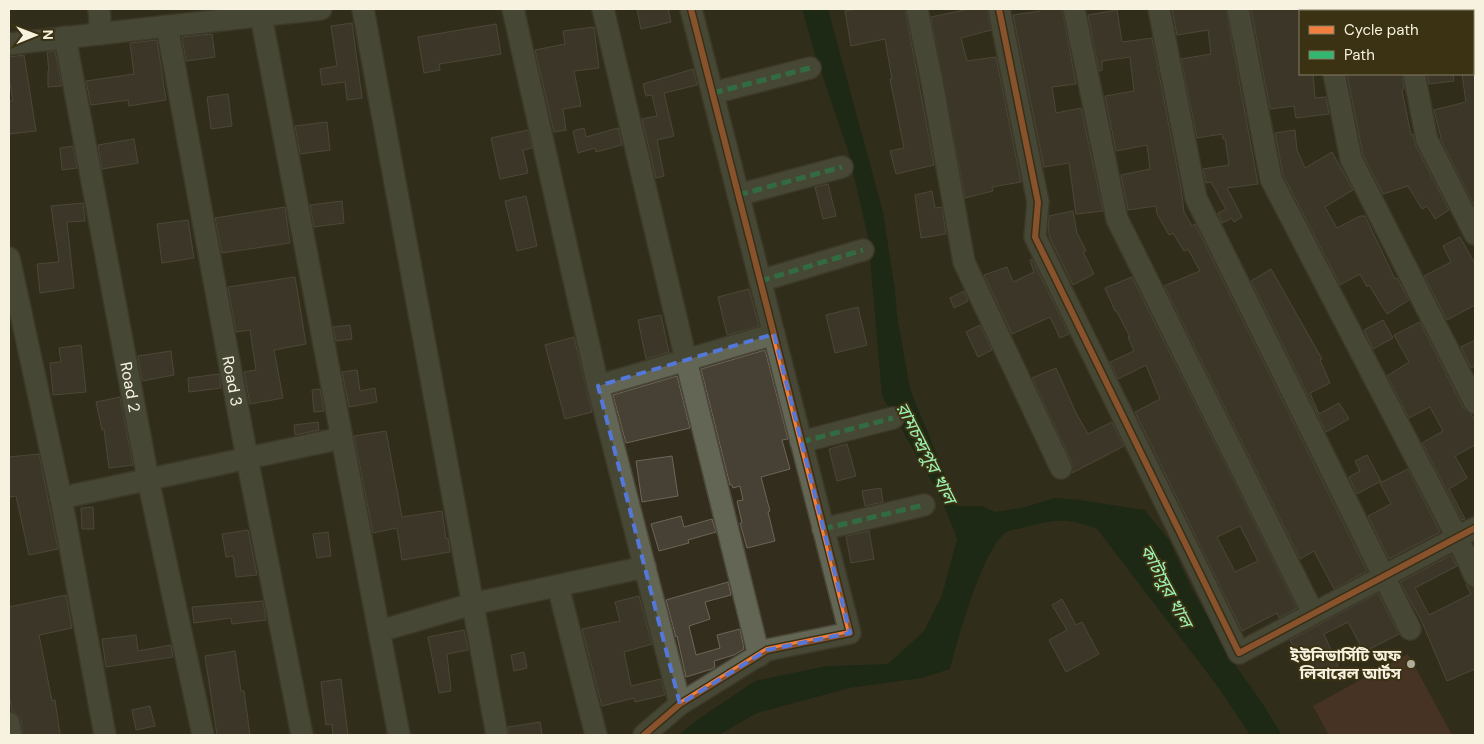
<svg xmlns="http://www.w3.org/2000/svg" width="1484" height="744" viewBox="0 0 1484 744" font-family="'DM Sans','Noto Sans Bengali',sans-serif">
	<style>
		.green { fill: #633b2d }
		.water { fill: #07240f }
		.building { fill: #474135; stroke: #6c6558; fill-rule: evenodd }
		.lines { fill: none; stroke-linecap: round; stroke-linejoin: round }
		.minor-casing { stroke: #4c4839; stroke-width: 24 }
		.minor { stroke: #636655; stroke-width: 21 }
		.quiet { stroke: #33b770; stroke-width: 5; stroke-dasharray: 10 5; stroke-linecap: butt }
		.cycleway-casing { stroke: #3b3213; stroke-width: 9 }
		.cycleway { stroke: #f27e40; stroke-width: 6 }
		.marked { fill: none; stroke: #5477da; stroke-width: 4; stroke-dasharray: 10 6; stroke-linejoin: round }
		.poi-dot { fill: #b2ad9b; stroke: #3b3213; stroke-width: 2 }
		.labels { text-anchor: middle; stroke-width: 4; stroke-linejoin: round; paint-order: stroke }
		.street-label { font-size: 16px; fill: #f7f2e0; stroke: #3b3213 }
		.poi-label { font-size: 16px; font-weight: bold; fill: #f7f2e0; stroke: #3b3213; text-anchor: end }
		.water-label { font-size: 18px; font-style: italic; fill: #99f0b0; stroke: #3b3213 }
	</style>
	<rect width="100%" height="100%" fill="#322d1c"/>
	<path class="green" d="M 1408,654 L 1452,735 L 1329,735 L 1313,706 Z"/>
	<path class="water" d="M 802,9 L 828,9 L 883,212 L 895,290 L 897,315 L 910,389 L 958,506 L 983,506 L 995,512 L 1025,507 L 1054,498 L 1081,500 L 1145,510 L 1169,540 L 1192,589 L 1238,669 L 1261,701 L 1282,735 L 1250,735 L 1218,687 L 1097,529 C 1066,518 1057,519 1026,527 C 1020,529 1012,529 1007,532 C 983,546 958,640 950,669 L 922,678 L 850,688 L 757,713 L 719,735 L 679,735 L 694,722 L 755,681 L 826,666 L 888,664 L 924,631 L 942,595 L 957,539 L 940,496 L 882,396 L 868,237 L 848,151 L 814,51 Z"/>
	<path class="building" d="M 637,9 L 668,9 L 671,22 L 641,29 Z
		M 857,9 L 905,9 L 934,165 L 896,174 L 890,151 L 904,148 L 890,79 L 892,79 L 885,39 L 851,46 L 845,11 Z
		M 969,9 L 987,9 L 991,30 L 961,38 L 967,61 L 996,57 L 1021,182 L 992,187 L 993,191 L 965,198 L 931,17 Z
		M 1040,9 L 1062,9 L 1076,84 L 1052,87 L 1056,113 L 1081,108 L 1103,211 L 1076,214 L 1069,163 L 1044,167 L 1013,15 L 1040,11 Z
		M 1172,9 L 1226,9 L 1258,184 L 1227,188 L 1242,217 L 1234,222 L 1232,218 L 1222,223 L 1218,213 L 1226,209 L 1211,182 L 1206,183 L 1203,169 L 1229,165 L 1225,139 L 1223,139 L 1222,134 L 1197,138 L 1181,59 L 1211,54 L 1208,30 L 1177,35 Z
		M 1251,9 L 1300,9 L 1300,74 L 1313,74 L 1315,98 L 1326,97 L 1329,114 L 1296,118 L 1294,106 L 1270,109 Z
		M 1117,10 L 1122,42 L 1152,38 L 1181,188 L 1184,212 L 1192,226 L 1195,224 L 1367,571 L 1334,589 L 1314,551 L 1300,559 L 1164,286 L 1200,271 L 1188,249 L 1184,251 L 1173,233 L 1169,235 L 1157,214 L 1156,206 L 1128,210 L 1121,175 L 1150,169 L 1147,145 L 1116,151 L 1105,96 L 1134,91 L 1130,57 L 1102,61 L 1102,70 L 1099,71 L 1088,15 Z
		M 352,23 L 362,98 L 347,100 L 345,82 L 322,85 L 320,69 L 337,66 L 331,26 Z
		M 496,24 L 501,54 L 439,64 L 440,70 L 424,73 L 418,37 Z
		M 594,27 L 599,68 L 574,71 L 581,106 L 563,109 L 566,130 L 554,132 L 535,50 L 565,44 L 563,31 Z
		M 212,34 L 215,57 L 186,61 L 182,37 Z
		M 157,40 L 166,100 L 129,106 L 128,100 L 91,105 L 86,81 L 134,74 L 130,43 Z
		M 55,51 L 62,86 L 48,87 L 48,71 L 49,71 L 47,52 Z
		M 24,55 L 36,131 L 9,134 L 9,101 L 13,101 L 9,77 L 9,57 Z
		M 693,69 L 697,85 L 664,93 L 674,136 L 657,140 L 664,176 L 656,178 L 642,119 L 657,116 L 652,95 L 646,96 L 643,84 Z
		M 1347,74 L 1402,74 L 1404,88 L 1402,91 L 1411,135 L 1413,134 L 1416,146 L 1449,210 L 1435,219 L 1427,206 L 1422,209 L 1408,186 L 1383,194 L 1363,155 Z
		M 1427,74 L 1453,74 L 1454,81 L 1429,84 Z
		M 1462,74 L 1475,74 L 1475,207 L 1442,142 L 1434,110 L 1466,102 Z
		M 228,94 L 232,126 L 211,129 L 207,97 Z
		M 327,122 L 330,150 L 300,154 L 295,126 Z
		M 584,128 L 586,137 L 618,128 L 622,145 L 596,152 L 595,148 L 578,153 L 573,131 Z
		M 528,130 L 532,148 L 523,150 L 528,173 L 500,179 L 491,138 Z
		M 1295,130 L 1297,150 L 1305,168 L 1332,152 L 1353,190 L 1325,207 L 1337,228 L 1360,216 L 1365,216 L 1395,279 L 1397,278 L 1409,300 L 1387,314 L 1369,285 L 1367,287 L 1360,274 L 1340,285 L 1283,175 L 1275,133 Z
		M 134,139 L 138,163 L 102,169 L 98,145 Z
		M 73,146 L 77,168 L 62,170 L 60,148 Z
		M 828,184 L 836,216 L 823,219 L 815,187 Z
		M 932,191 L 935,208 L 942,207 L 946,234 L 921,238 L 915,195 Z
		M 526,196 L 537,246 L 517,251 L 505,201 Z
		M 342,201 L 344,223 L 314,227 L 310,205 Z
		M 83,203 L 85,221 L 67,222 L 74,288 L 40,293 L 37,264 L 59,262 L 51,206 Z
		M 285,207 L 290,243 L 222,253 L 215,218 Z
		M 1073,211 L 1077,233 L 1086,251 L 1083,252 L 1094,274 L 1073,285 L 1050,238 L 1048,229 L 1049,216 Z
		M 188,220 L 194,258 L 162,263 L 157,224 Z
		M 1460,237 L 1475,264 L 1475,305 L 1447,320 L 1424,276 L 1451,262 L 1443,246 Z
		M 1032,259 L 1069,334 L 1060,338 L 1050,317 L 1012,334 L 984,275 L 1007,267 L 1013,282 L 1034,272 L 1030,260 Z
		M 1271,269 L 1322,359 L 1320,360 L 1330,383 L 1310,393 L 1319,414 L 1339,403 L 1349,419 L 1326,432 L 1251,281 Z
		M 295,277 L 306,344 L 274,350 L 283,398 L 250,404 L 244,372 L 256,370 L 250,330 L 236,332 L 228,287 Z
		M 1132,277 L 1297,608 L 1279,618 L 1277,613 L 1242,631 L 1135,412 L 1160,399 L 1146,365 L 1118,379 L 1110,362 L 1134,351 L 1128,337 L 1130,337 L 1116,310 L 1115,311 L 1105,288 ZM 1240,526 L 1258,561 L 1235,572 L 1217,537 Z
		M 749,289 L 759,326 L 727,335 L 718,297 Z
		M 964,291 L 968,301 L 954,308 L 950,298 Z
		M 858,307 L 867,345 L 835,353 L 826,315 Z
		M 661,315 L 669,352 L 646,359 L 638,320 Z
		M 1383,320 L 1393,338 L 1373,349 L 1364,330 Z
		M 1420,322 L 1464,409 L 1471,414 L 1475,421 L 1475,445 L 1455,456 L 1467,478 L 1449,489 L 1465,519 L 1462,520 L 1422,443 L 1443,431 L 1430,407 L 1409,418 L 1387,376 L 1409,362 L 1394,335 Z
		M 350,325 L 352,339 L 336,341 L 333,327 Z
		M 980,325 L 992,350 L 978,357 L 966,332 Z
		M 574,337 L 592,412 L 565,419 L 545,345 Z
		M 1475,340 L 1475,366 L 1471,368 L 1461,347 Z
		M 81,345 L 86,392 L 53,395 L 50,363 L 61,362 L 59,348 Z
		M 765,350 L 788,439 L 782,440 L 790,469 L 761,477 L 770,511 L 768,512 L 775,541 L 747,548 L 740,523 L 742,523 L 737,501 L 743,500 L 740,486 L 733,488 L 732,485 L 730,485 L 701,369 Z
		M 171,351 L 174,375 L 142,381 L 138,356 Z
		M 1056,368 L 1076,413 L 1088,434 L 1112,422 L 1124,446 L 1072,473 L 1072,463 L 1032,378 Z
		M 357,370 L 360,391 L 375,388 L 377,402 L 349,407 L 342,372 Z
		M 219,374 L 221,388 L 189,392 L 188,378 Z
		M 677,376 L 690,428 L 626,443 L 613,395 Z
		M 320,389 L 324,411 L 314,412 L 312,390 Z
		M 120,397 L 133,465 L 109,468 L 104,429 L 102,430 L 96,402 Z
		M 318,422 L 319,430 L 295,435 L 294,425 Z
		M 386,431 L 402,517 L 442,511 L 446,539 L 448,538 L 450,552 L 402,560 L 397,528 L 373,533 L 354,436 Z
		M 847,444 L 856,476 L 837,481 L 829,449 Z
		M 39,454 L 58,549 L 29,555 L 16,496 L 9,497 L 9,457 Z
		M 1367,455 L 1381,481 L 1357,494 L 1349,477 L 1360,471 L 1355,461 Z
		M 672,456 L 678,496 L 642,502 L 636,461 Z
		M 1408,469 L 1440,532 L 1389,559 L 1368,516 L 1391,504 L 1380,483 Z
		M 881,488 L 883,502 L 865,506 L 862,491 Z
		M 93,507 L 94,529 L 82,529 L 81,508 Z
		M 681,516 L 684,527 L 712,519 L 716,532 L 688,540 L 689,543 L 659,551 L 651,524 Z
		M 248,530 L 257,575 L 236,577 L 233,556 L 226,557 L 222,534 Z
		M 869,531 L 874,559 L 851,563 L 846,536 Z
		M 328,532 L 331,556 L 317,558 L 313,534 Z
		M 1451,555 L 1457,566 L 1415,588 L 1429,615 L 1471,594 L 1466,584 L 1475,588 L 1475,669 L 1447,681 L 1422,622 L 1400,582 Z
		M 728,582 L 731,595 L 705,602 L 710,619 L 689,626 L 696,655 L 720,648 L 717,635 L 740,629 L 744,649 L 734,655 L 714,661 L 715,667 L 712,669 L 686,677 L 677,636 L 676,637 L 666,600 Z
		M 1378,593 L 1399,634 L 1364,652 L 1348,622 L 1324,634 L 1338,666 L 1313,677 L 1301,651 L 1297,653 L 1290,640 Z
		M 66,595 L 72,628 L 39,635 L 52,701 L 55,700 L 60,735 L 23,735 L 21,720 L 18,715 L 12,711 L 9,694 L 9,607 Z
		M 639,596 L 652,644 L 624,652 L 631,686 L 661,679 L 665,695 L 635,702 L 634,698 L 602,706 L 582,629 L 620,621 L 615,602 Z
		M 1062,599 L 1076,625 L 1082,622 L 1099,654 L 1066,672 L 1049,640 L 1067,630 L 1052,605 Z
		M 263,601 L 266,620 L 232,624 L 231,618 L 194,623 L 192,607 Z
		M 464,630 L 468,650 L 447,654 L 451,691 L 439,693 L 428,637 Z
		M 136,635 L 138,651 L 171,645 L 173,657 L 106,667 L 102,639 Z
		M 235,651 L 241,691 L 244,691 L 250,735 L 217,735 L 205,656 Z
		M 524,652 L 527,668 L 514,671 L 511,655 Z
		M 341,679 L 348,735 L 333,735 L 332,724 L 326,725 L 321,682 Z
		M 150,706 L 155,726 L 136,730 L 132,710 Z
		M 540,722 L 542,735 L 509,735 L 508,727 Z"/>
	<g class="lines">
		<defs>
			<g id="minor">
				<path d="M 99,9 L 101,34"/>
				<path d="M 363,9 L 497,735"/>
				<path d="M 513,9 L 598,386 L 680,704"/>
				<path d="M 603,9 L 686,360 L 759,656"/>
				<path d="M 917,9 L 932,82 L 964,262 L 1061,468"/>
				<path d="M 999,9 L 1038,202 L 1035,237 L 1239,653 L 1475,528"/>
				<path d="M 1074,9 L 1117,219 L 1313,613"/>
				<path d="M 1159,9 L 1196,198 L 1410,629"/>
				<path d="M 1238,9 L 1271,179 L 1457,537 L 1475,576"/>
				<path d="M 1322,9 L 1322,11"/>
				<path d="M 1401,9 L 1401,11"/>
				<path d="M 261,16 L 399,735"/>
				<path id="s1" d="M 167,26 L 247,458 L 302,735"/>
				<path id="s2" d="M 65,37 L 148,479 L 203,735"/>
				<path d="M 9,44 L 321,9"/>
				<path d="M 1334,74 L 1351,159 L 1475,403"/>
				<path d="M 1414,74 L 1427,140 L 1475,234"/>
				<path d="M 713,93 L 810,68"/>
				<path d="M 738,195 L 842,167"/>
				<path d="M 9,258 L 61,498 L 105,735"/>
				<path d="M 760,281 L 863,250"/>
				<path d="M 598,386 L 774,334"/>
				<path d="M 801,442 L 893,418"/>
				<path d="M 61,498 L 342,438"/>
				<path d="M 823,529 L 924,505"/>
				<path d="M 558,586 L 596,735"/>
				<path d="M 380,631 L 472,604 L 645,567"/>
				<path d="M 9,723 L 11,735"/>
				<path d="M 644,735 L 680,704 L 767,650 L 850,633 L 691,9"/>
			</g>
		</defs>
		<use href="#minor" class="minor-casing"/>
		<use href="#minor" class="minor"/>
		<path class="quiet" d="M 713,93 L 810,68
			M 738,195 L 842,167
			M 760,281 L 863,250
			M 801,442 L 893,418
			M 823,529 L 924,505"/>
		<defs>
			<path id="cycleway" d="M 999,9 L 1038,202 L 1035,237 L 1239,653 L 1475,528
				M 644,735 L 680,704 L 767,650 L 850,633 L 691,9"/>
		</defs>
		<use href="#cycleway" class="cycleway-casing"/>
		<use href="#cycleway" class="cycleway"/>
	</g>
	<path d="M0 0H1484V744H0ZM 774,334 L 850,633 L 767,650 L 680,704 L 598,386 Z" fill="#322d1c" fill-opacity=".55" fill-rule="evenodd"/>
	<path class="marked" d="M 774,334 L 850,633 L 767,650 L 680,704 L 598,386 Z"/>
	<circle class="poi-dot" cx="1411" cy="664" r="5"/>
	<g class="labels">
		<g class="street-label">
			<text dy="6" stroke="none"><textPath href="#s1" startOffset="361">Road 3</textPath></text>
			<text dy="6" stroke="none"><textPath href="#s2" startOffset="356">Road 2</textPath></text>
		</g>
		<g class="poi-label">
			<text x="1401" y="661">ইউনিভার্সিটি অফ<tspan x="1401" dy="18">লিবারেল আর্টস</tspan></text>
		</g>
		<g class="water-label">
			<text transform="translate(926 453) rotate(63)" y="6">রামচন্দ্রপুর খাল</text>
			<text transform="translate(1166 586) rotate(62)" y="6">কাটাসুর খাল</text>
		</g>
	</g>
	<rect width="1484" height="744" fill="none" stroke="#f7f2e0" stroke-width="20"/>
	<rect x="1299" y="10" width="175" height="65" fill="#3b3213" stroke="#867f65"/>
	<rect x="1309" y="26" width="25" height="8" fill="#f27e40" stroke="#867f65"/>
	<text x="1344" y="35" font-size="15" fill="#f7f2e0">Cycle path</text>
	<rect x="1309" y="51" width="25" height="8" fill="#33b770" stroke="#867f65"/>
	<text x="1344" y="60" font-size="15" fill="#f7f2e0">Path</text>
	<g transform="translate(35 35) rotate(89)" stroke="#3b3213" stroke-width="4" paint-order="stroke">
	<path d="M0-4L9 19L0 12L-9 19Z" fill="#f7f2e0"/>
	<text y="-8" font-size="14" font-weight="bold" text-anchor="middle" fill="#f7f2e0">N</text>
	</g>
</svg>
